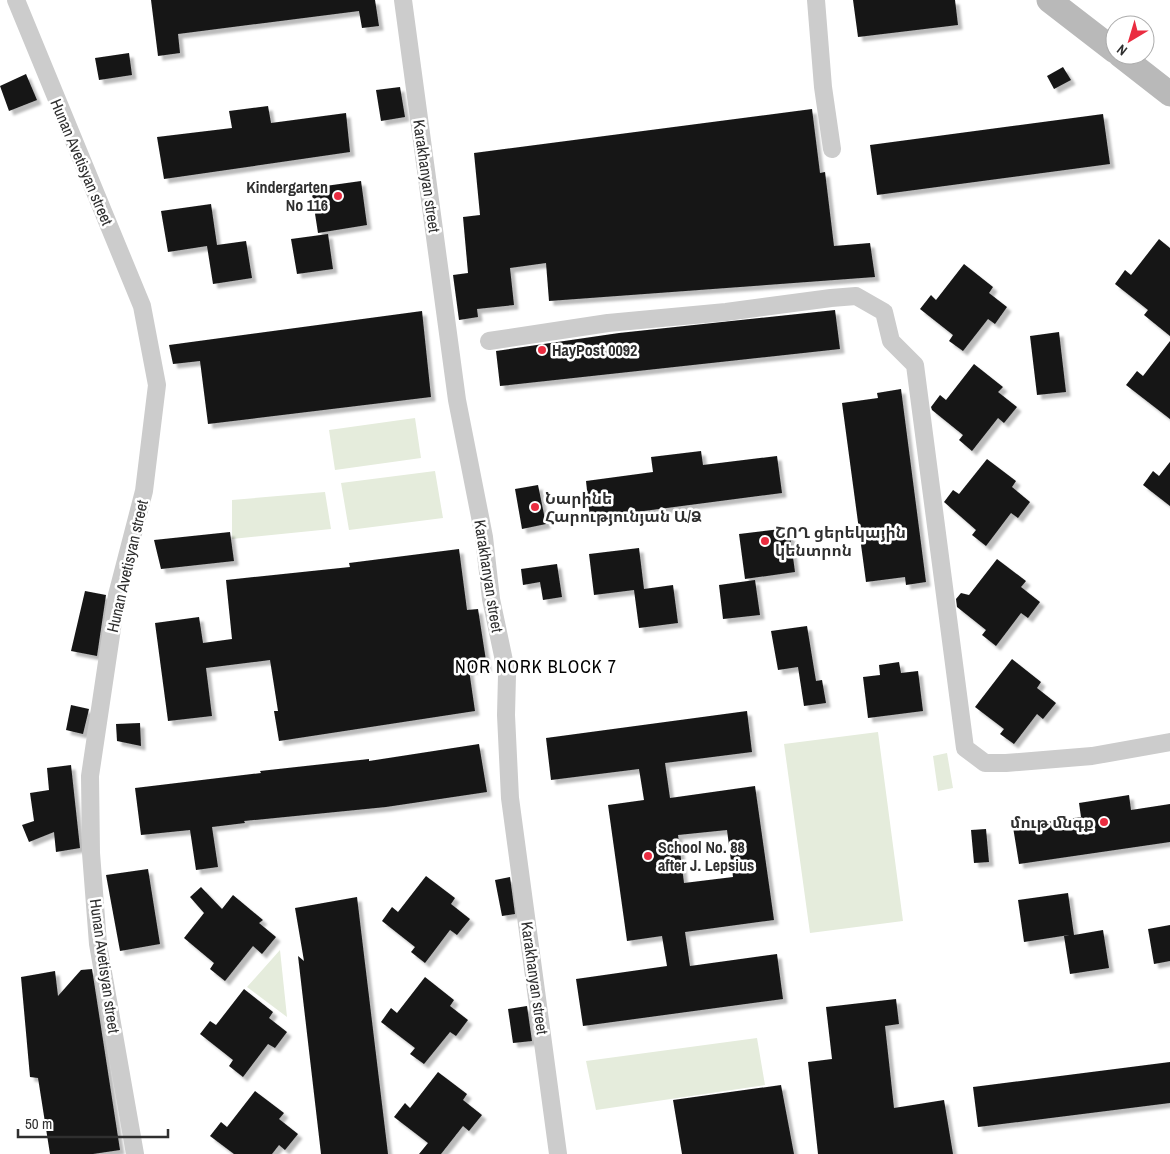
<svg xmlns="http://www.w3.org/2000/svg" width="1170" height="1154" viewBox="0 0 1170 1154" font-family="'Archivo Narrow','Noto Sans Armenian',sans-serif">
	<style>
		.green { fill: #e5ecdc }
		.building { fill: #161616; fill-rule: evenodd; filter: url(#shadow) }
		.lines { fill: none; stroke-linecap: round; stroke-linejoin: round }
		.street { stroke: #ccc; stroke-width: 18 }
		.secondary { stroke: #b9b9b9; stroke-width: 25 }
		.poi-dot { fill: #ea2c40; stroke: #fff; stroke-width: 2 }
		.labels { text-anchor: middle; stroke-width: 5; stroke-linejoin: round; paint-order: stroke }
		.street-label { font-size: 16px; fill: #2f2f2f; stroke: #fff }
		.poi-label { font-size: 16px; font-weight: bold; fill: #2f2f2f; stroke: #fff; text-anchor: start }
		.neighbourhood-label { font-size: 18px; letter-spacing: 1px; fill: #000; stroke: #fff }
	</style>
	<defs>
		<filter id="shadow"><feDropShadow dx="4.5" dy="4.5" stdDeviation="1" flood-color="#0004"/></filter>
	</defs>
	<rect width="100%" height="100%" fill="#fff"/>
	<path class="green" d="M 415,418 L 421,458 L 335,470 L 329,430 Z
		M 435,471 L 443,518 L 349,530 L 341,483 Z
		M 325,492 L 331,529 L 232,539 L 232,500 Z
		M 878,732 L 903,921 L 810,933 L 784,744 Z
		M 947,753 L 953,788 L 938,791 L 933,756 Z
		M 280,950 L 287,1017 L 247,987 Z
		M 757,1038 L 765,1085 L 596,1110 L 586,1061 Z"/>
	<path class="building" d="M 151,0 L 375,0 L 379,26 L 362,28 L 359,11 L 178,34 L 180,53 L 158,56 Z
		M 853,0 L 955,0 L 958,25 L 858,37 Z
		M 129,53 L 132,75 L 99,80 L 95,58 Z
		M 1063,67 L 1071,80 L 1054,89 L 1047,76 Z
		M 26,74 L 37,100 L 9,111 L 0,86 Z
		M 400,87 L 405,117 L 381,121 L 376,90 Z
		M 268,106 L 271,123 L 346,113 L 350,152 L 164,179 L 157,137 L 232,128 L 229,111 Z
		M 812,109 L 820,173 L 825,172 L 834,246 L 870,243 L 875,277 L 549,301 L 546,263 L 510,268 L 514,305 L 477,309 L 478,317 L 459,320 L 453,275 L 468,273 L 463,217 L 480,215 L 474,153 Z
		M 1103,114 L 1110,164 L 877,195 L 870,145 Z
		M 361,181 L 367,225 L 318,233 L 311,188 Z
		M 211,204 L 217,245 L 246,241 L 252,278 L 213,284 L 207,246 L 168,252 L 161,211 Z
		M 328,234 L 333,269 L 297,274 L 291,239 Z
		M 1159,239 L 1170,248 L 1170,336 L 1144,315 L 1148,310 L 1115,284 L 1125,270 L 1131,275 Z
		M 964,264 L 993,287 L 989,293 L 1007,307 L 995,324 L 988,319 L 963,351 L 949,341 L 953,335 L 920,309 L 931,295 L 936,300 Z
		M 835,310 L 840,349 L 500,386 L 496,351 L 619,333 Z
		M 422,311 L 431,397 L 208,424 L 200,361 L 173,364 L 169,345 Z
		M 1059,332 L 1066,392 L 1037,395 L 1030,336 Z
		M 1170,341 L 1170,419 L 1126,385 L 1137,371 L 1143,376 Z
		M 974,364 L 1003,387 L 998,392 L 1017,407 L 1004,423 L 998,418 L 972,451 L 959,440 L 963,435 L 932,410 L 931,407 L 940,395 L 946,400 Z
		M 901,389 L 926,582 L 906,585 L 905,577 L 866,582 L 842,403 L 878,398 L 877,393 Z
		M 701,451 L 703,465 L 777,456 L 782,493 L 590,518 L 586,481 L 653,472 L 651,457 Z
		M 987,459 L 1016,481 L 1012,487 L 1030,502 L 1018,518 L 1011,513 L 986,546 L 972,535 L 976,530 L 944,502 L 953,490 L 959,494 Z
		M 1170,462 L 1170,506 L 1143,485 L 1153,471 L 1159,476 Z
		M 538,485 L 546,524 L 522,529 L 515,489 Z
		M 789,528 L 795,572 L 745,579 L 739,534 Z
		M 230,532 L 234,561 L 161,569 L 154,540 Z
		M 639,548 L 644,589 L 673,585 L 678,623 L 639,628 L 634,590 L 594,595 L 589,554 Z
		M 459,549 L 467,610 L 478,609 L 487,667 L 469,670 L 475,711 L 279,741 L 274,711 L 278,711 L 270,660 L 206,668 L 212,716 L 168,721 L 155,623 L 199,617 L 203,643 L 232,639 L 226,580 L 350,567 L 349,563 Z
		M 997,559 L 1026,581 L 1021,587 L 1040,602 L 1028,618 L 1021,613 L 996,646 L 982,635 L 986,630 L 957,607 L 956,599 L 961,593 L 969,595 Z
		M 557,564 L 562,597 L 543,600 L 540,582 L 523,585 L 521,569 Z
		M 755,580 L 760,615 L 723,619 L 719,585 Z
		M 85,591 L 106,595 L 97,656 L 71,651 Z
		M 807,626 L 816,681 L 822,680 L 826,703 L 804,706 L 798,667 L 778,670 L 771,631 Z
		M 1012,659 L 1041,682 L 1037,688 L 1056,703 L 1043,719 L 1037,714 L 1014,744 L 1000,734 L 1004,729 L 975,707 Z
		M 899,662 L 901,673 L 918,671 L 923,711 L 868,718 L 863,677 L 880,675 L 879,665 Z
		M 71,705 L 89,709 L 83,734 L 66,730 Z
		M 747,711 L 752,752 L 665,763 L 670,798 L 755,786 L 774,920 L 685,932 L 690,966 L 777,954 L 783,999 L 583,1026 L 576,979 L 667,966 L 662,936 L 627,941 L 608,805 L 644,800 L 639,769 L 551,780 L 546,738 ZM 727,830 L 733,877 L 684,883 L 678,835 Z
		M 140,723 L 141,746 L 117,741 L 116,724 Z
		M 479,744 L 487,792 L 386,807 L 244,821 L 245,823 L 212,827 L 218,867 L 196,870 L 190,830 L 141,835 L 135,788 L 261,773 L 260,771 L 369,759 L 369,761 Z
		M 71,765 L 80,848 L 56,852 L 54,832 L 29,842 L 22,825 L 34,821 L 30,793 L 49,790 L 47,768 Z
		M 1129,795 L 1131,810 L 1170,804 L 1170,842 L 1019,864 L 1013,827 L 1081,817 L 1079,803 Z
		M 986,829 L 989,862 L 974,863 L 971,830 Z
		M 148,869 L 160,944 L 120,951 L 106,875 Z
		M 426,876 L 455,898 L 451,904 L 470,919 L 457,935 L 450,930 L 425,963 L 411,952 L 415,947 L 382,921 L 392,907 L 398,912 Z
		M 510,877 L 515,914 L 502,916 L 495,880 Z
		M 201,887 L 222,909 L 233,895 L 263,920 L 259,923 L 276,937 L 262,954 L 253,946 L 225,981 L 210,969 L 214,963 L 184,938 L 204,913 L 190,897 Z
		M 1068,893 L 1074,935 L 1103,930 L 1109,968 L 1070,974 L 1064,936 L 1069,935 L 1024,942 L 1018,900 Z
		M 357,897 L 388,1154 L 321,1154 L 298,956 L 304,961 L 295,908 Z
		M 1170,925 L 1170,961 L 1154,964 L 1148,929 Z
		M 92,969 L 120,1150 L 93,1154 L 50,1154 L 38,1078 L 30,1077 L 21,977 L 55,971 L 58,996 L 81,970 Z
		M 425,977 L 454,1000 L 450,1006 L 468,1020 L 456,1036 L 450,1032 L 424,1064 L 410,1054 L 415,1048 L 381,1022 L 391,1008 L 397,1013 Z
		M 244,989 L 273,1012 L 269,1018 L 287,1032 L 275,1048 L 268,1044 L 243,1077 L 229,1066 L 233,1060 L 200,1034 L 210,1021 L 216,1025 Z
		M 896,999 L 899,1024 L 885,1026 L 894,1108 L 944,1100 L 953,1154 L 818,1154 L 808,1062 L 832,1059 L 826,1007 Z
		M 527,1006 L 532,1041 L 513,1043 L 508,1009 Z
		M 1170,1062 L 1170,1103 L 978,1127 L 973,1087 Z
		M 438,1072 L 467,1094 L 463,1100 L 482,1115 L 469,1131 L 463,1126 L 441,1154 L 419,1154 L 428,1143 L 394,1117 L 405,1103 L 410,1108 Z
		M 781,1085 L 794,1154 L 682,1154 L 673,1100 Z
		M 255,1091 L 284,1113 L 279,1119 L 298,1134 L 285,1150 L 279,1145 L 272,1154 L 234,1154 L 210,1136 L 221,1122 L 227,1127 Z"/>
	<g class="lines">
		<path class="street" d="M 16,0 L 142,306 L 157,385 L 144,491 L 117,595 L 90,776 L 91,853 L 98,944 L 135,1154
			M 403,0 L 457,400 L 484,537 L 491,599 L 507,675 L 506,715 L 510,798 L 558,1154
			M 816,0 L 823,87 L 832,149
			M 489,341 L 608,323 L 726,312 L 831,298 L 856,296 L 884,312 L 891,341 L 915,365 L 965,748 L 985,763 L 1006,763 L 1092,756 L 1170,742"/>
		<path class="secondary" d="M 1049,0 L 1115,51
			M 1120,55 L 1170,94"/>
	</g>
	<g class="poi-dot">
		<circle cx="338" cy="196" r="5"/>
		<circle cx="542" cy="350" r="5"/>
		<circle cx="535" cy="507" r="5"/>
		<circle cx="765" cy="541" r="5"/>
		<circle cx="1104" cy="822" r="5"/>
		<circle cx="648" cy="856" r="5"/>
	</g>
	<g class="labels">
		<g class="street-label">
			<text transform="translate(82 162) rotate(67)" y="6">Hunan Avetisyan street</text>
			<text transform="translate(427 176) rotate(82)" y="6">Karakhanyan street</text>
			<text transform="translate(127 566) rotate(-77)" y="6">Hunan Avetisyan street</text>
			<text transform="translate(489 576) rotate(81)" y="6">Karakhanyan street</text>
			<text transform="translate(105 966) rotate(82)" y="6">Hunan Avetisyan street</text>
			<text transform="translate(535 978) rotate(82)" y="6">Karakhanyan street</text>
		</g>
		<g class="poi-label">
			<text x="328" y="193" text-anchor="end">Kindergarten<tspan x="328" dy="18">No 116</tspan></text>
			<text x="552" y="356">HayPost 0092</text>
			<text x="545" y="504">Նարինե<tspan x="545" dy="18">Հարությունյան Ա/Ձ</tspan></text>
			<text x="775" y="538">ՇՈՂ ցերեկային<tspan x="775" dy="18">կենտրոն</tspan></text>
			<text x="1094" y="828" text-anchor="end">մութ մնգք</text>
			<text x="658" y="853">School No. 88<tspan x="658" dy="18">after J. Lepsius</tspan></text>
		</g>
		<g class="neighbourhood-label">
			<text x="536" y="673">NOR NORK BLOCK 7</text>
		</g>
	</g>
	<g transform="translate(1130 40) rotate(218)"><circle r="24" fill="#ffffff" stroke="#acacac"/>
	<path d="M0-4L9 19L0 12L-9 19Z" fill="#ea2c40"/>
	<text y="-8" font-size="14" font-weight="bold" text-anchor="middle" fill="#2f2f2f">N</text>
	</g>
	<path d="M18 1129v8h150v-8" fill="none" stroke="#2f2f2f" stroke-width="2.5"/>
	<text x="25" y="1129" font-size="15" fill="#2f2f2f" stroke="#ffffff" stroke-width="4" paint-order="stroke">50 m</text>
</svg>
